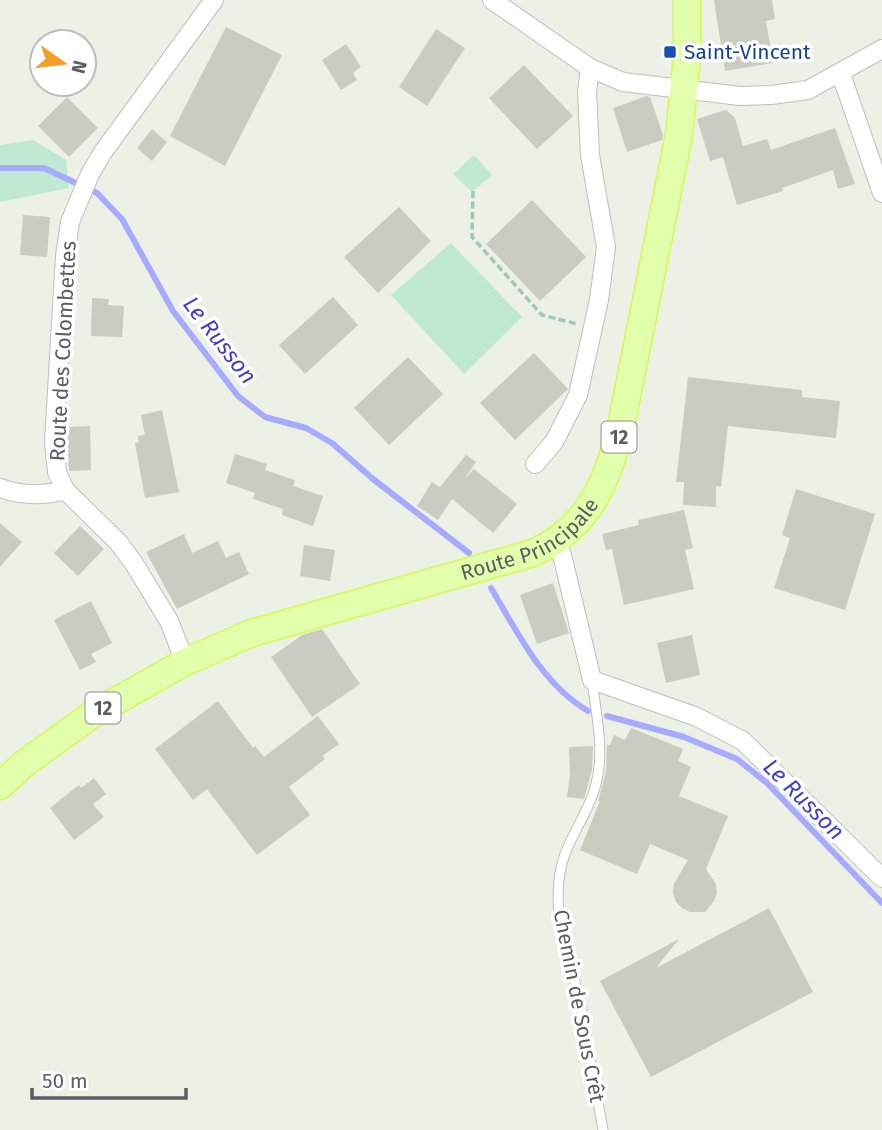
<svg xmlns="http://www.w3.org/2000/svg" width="882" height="1130" viewBox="0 0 882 1130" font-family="'Fira Sans',sans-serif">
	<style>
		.green { fill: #c0e9d4 }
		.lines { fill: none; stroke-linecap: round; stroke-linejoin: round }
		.stream { stroke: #a6abff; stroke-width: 6 }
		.building { fill: #cacbc1 }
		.service-casing { stroke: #bfbec6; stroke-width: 11 }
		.minor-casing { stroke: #bfbec6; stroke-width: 20 }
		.primary-casing { stroke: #d5fa53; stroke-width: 29 }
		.path { stroke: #98cabf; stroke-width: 3.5; stroke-dasharray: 7 3.5; stroke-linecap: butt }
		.service { stroke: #fff; stroke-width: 9 }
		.minor { stroke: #fff; stroke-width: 18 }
		.primary { stroke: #e2ffab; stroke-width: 26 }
		.transit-dot { fill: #1a4fb4; stroke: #fff; stroke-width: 2.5 }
		.labels { text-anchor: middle; stroke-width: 7; stroke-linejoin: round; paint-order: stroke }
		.shield { fill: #fff; stroke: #8e8d94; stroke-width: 2 }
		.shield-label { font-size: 19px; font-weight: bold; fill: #5d5c66 }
		.transit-label { font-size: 21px; fill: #164399; stroke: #fff; text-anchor: start }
		.street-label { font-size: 21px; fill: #5d5c66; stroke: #fff }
		.water-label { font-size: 23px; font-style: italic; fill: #4240cb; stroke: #fff }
	</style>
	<rect width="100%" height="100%" fill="#edf0e5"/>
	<path class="green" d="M 33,140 L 66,160 L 69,188 L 0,202 L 0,145 Z
		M 474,155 L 492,175 L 472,192 L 453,174 Z
		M 451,243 L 522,317 L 464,374 L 391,295 Z"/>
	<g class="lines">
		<path class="stream" d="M 0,168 L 44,168 L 97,193 L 122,219 L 173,311 L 238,396 L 265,417 L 306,428 L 332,443 L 373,479 L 469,553
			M 491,588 C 518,633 542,684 588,711
			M 607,716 L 684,737 L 737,759 L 767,783 L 882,903"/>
	</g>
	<path class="building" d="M 714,0 L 772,0 L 775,19 L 766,21 L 773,63 L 725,71 Z
		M 226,27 L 282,55 L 225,166 L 170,136 Z
		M 436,29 L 465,48 L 427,106 L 399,87 Z
		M 346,44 L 361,67 L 353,73 L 357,80 L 341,90 L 322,60 Z
		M 524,65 L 573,116 L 537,149 L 489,98 Z
		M 647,96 L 650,97 L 663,135 L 662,140 L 627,152 L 613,108 Z
		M 67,97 L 98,128 L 69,157 L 38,126 Z
		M 726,110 L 735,118 L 743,146 L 767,139 L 771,150 L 835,128 L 855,184 L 838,189 L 833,170 L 782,188 L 783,191 L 737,205 L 723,157 L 710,161 L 697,119 Z
		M 152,129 L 167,142 L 152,161 L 137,148 Z
		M 532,200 L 586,257 L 540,301 L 486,244 Z
		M 399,207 L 431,241 L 378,293 L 344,257 Z
		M 23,215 L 50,217 L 47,257 L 20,255 Z
		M 333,297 L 358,325 L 305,374 L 279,345 Z
		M 92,298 L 109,299 L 108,305 L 124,306 L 122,337 L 91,336 Z
		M 534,353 L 568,389 L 515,440 L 480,403 Z
		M 408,357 L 443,394 L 389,445 L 354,408 Z
		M 688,377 L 802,390 L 802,397 L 840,401 L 836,438 L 728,426 L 721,487 L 716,486 L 716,507 L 683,505 L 684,482 L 676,482 Z
		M 162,410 L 179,492 L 145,498 L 135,443 L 139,442 L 138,436 L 145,435 L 141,415 Z
		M 90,426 L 91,470 L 69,471 L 67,427 Z
		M 235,454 L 267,464 L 265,470 L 295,480 L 293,486 L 323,496 L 313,526 L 282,515 L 283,509 L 253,499 L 255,493 L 226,483 Z
		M 466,455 L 476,462 L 465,478 L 474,469 L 517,504 L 493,533 L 452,499 L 438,520 L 417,506 L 432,482 L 440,487 Z
		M 796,489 L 875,514 L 845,610 L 774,588 L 790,538 L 782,535 Z
		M 684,510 L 693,548 L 685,550 L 694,589 L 624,605 L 612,549 L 606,550 L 602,534 L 639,525 L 638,520 Z
		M 0,523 L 22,542 L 0,567 Z
		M 80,526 L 104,549 L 78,576 L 54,553 Z
		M 184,534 L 192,553 L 218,541 L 226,558 L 239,552 L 249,574 L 177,609 L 146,552 Z
		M 304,545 L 335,550 L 330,581 L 300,576 Z
		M 553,583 L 569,633 L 537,644 L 520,595 Z
		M 91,601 L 112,643 L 91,654 L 96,662 L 80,670 L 54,620 Z
		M 322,629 L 360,684 L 312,717 L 271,657 L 302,635 Z
		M 692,635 L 700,675 L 666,683 L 657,643 Z
		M 218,701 L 253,748 L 255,746 L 264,757 L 318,716 L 339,744 L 322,756 L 325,759 L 289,787 L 310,815 L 257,855 L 207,789 L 193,800 L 155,749 Z
		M 631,728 L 683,749 L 678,761 L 691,767 L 679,796 L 728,816 L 706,869 L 716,884 L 717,893 L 714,901 L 705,912 L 690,912 L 682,908 L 676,902 L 673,893 L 674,884 L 688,860 L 650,844 L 637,874 L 580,850 L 600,801 L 598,801 L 606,772 L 607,745 L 610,745 L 614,735 L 625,740 Z
		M 593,746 L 592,770 L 584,799 L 567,797 L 570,775 L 569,747 Z
		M 94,778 L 106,794 L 93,804 L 104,817 L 74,840 L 50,808 L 79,785 L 81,788 Z
		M 769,908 L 813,992 L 651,1077 L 600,981 L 679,939 L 656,968 Z"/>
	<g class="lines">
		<defs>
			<path id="service" d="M 592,680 C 596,714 605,750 596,784 C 590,809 574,830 565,854 C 558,873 557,893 559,913 L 582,1012 L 603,1130"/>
			<path id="minor" d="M 492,0 L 590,68 L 623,82 L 740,96 L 771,95 L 808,90 L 882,49
				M 841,74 L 882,193
				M 535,464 L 554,442 L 578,395 L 599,300 L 606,247 L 590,155 L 587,92 L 590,68
				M 0,488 C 22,496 43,496 65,490
				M 556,542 L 562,555 L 592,680 L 697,717 L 743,741 L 882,878
				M 185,662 L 169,621 L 133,562 L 118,542 L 65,490 L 57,472 L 54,442 L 65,256 L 70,222 L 90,174 L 103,152 L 214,0"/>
			<g id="primary">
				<path id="s1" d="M 0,786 L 25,763 L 93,714 L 185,662 L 252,633 L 533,553 C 587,529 606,485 620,431 L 679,135 L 687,55 L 687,0"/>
			</g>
		</defs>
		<use href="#service" class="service-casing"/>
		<use href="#minor" class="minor-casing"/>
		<use href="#primary" class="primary-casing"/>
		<path class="path" d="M 473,191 L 472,237 L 542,315 L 577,324"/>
		<use href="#service" class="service"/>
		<use href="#minor" class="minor"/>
		<use href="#primary" class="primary"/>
	</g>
	<rect class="transit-dot" x="663" y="45" width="14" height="14" rx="3.5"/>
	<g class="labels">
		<g class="shield">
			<rect x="601.5" y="421.5" width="35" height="31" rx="5"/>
			<rect x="85.5" y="692.5" width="35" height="31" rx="5"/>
		</g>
		<g class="shield-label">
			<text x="619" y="444">12</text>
			<text x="103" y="715">12</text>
		</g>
		<g class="transit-label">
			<text x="684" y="59">Saint-Vincent</text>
		</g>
		<g class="street-label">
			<text transform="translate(63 351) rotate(-87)" y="7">Route des Colombettes</text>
			<text dy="7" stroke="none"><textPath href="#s1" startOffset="592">Route Principale</textPath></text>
			<text transform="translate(579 1006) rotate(79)" y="7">Chemin de Sous Crêt</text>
		</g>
		<g class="water-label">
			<text transform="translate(220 340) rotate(52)" y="8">Le Russon</text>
			<text transform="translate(804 799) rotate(45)" y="8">Le Russon</text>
		</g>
	</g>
	<g transform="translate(63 63) rotate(104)"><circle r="33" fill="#ffffff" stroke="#bebec2" stroke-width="2"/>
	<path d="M0-5L12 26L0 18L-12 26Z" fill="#f49e27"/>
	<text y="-10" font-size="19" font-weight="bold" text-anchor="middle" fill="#5d5c66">N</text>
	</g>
	<path d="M32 1088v10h154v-10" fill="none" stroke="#5d5c66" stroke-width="3.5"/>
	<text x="42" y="1088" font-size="21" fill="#5d5c66" stroke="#ffffff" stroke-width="5" paint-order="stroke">50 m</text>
</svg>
